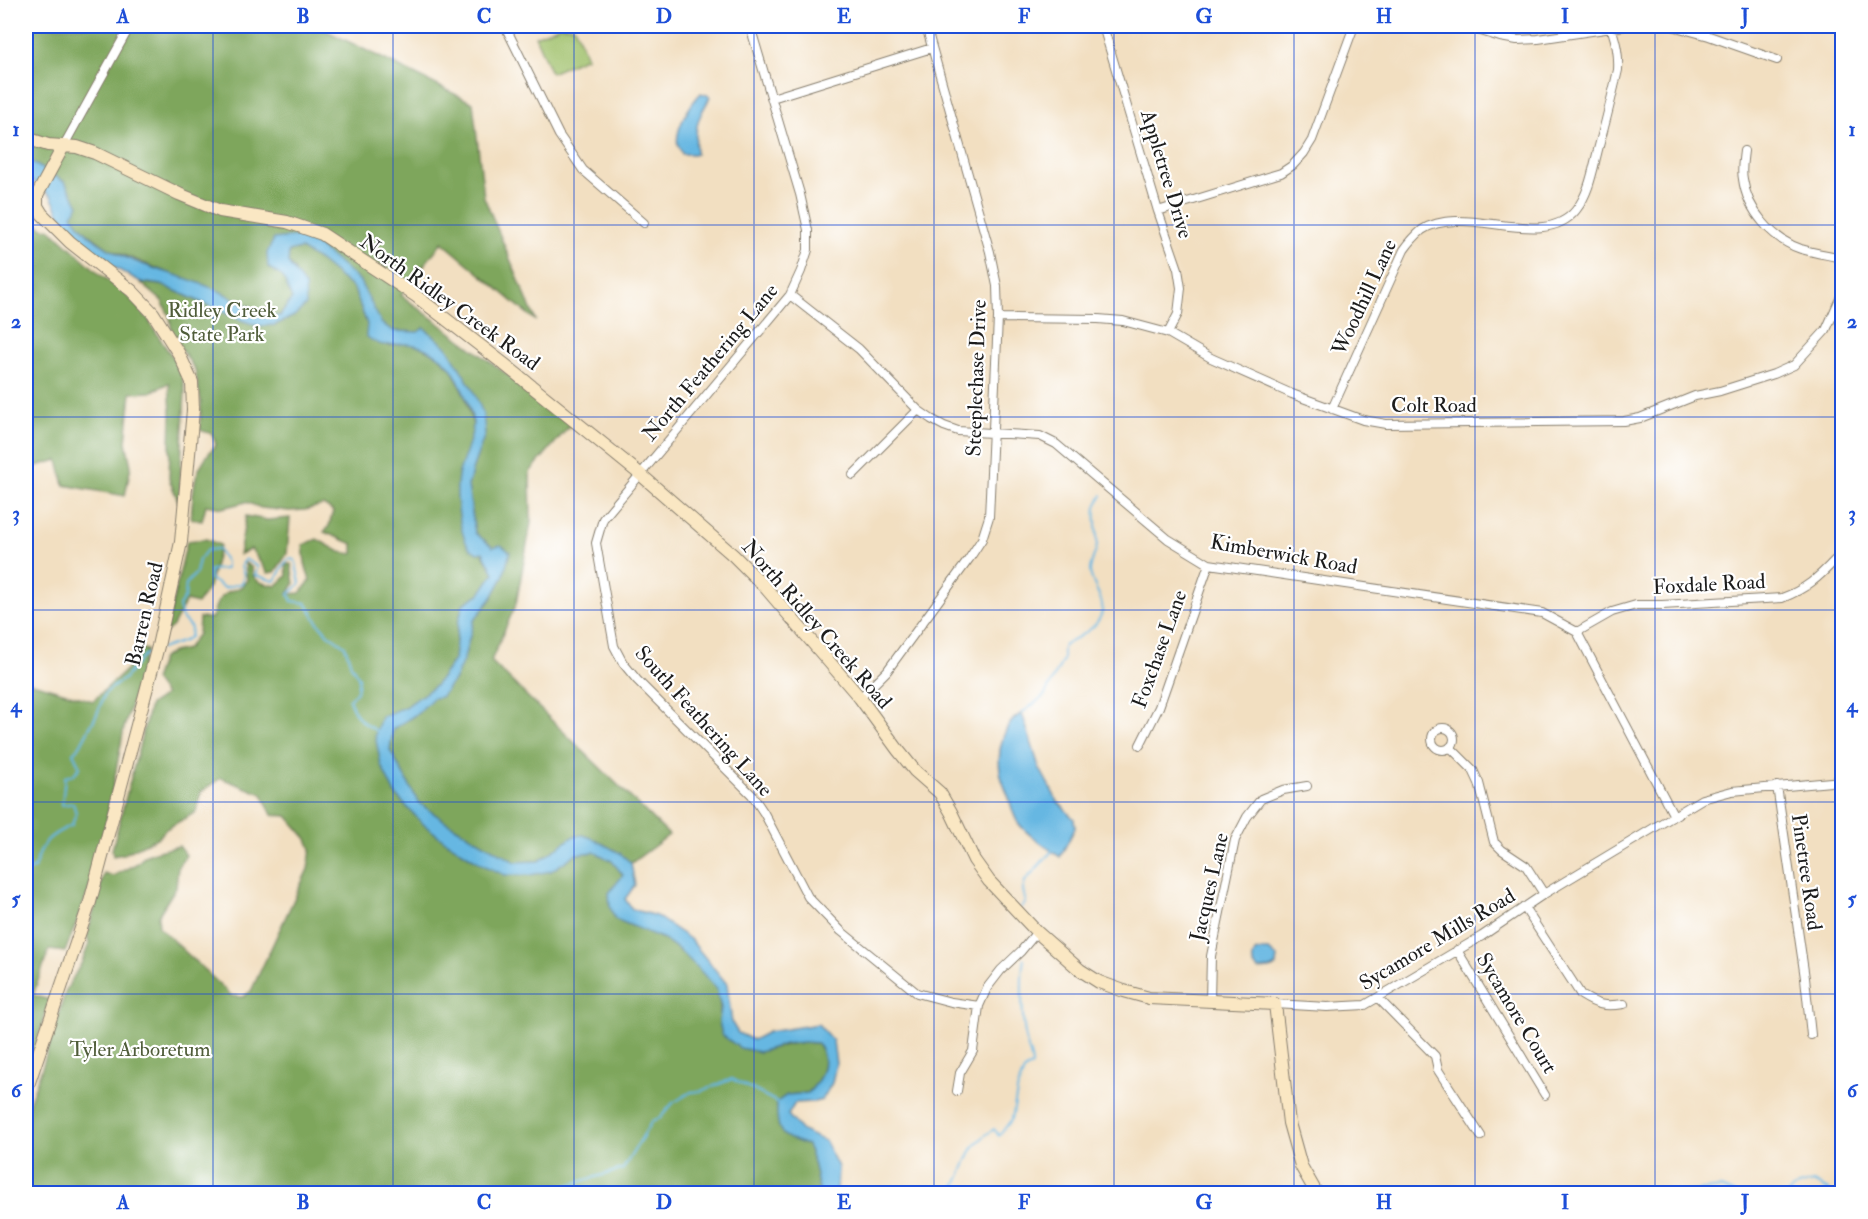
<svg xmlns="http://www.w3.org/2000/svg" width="1868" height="1219" viewBox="0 0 1868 1219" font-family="'IM FELL Double Pica',serif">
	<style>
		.green { fill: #9ebf68; stroke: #5d6e42; stroke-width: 1.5 }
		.forest { fill: #7ea65c; stroke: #4d613c; stroke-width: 1.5 }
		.water { fill: #66b7e2; stroke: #416a7f; stroke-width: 1.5 }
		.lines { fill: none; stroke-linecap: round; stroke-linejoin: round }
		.stream { stroke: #66b7e2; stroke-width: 2 }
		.street-casing { stroke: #877e6e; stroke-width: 10 }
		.secondary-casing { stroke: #877e6e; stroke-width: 14 }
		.street { stroke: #fff; stroke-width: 8 }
		.secondary { stroke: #fae7c3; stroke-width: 12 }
		.grid { fill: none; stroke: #1d4ed8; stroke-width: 1.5; stroke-opacity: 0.55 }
		.labels { text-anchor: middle; stroke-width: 4.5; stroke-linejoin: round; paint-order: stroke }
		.street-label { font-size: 21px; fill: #1c1c1c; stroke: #fff }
		.park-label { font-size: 21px; fill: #505d3a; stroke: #fff }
		.neatline { fill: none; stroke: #1d4ed8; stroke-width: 2 }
		.grid-label { font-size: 20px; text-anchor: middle; font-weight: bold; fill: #1d4ed8 }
	</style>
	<rect width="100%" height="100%" fill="#fff"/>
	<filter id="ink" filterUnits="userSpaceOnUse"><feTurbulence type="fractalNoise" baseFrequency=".0167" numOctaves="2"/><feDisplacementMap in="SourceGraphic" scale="12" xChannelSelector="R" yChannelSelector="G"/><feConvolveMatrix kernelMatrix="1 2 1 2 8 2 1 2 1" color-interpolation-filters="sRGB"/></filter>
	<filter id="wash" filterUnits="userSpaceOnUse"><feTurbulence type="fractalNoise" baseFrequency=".008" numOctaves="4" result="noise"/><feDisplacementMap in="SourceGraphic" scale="24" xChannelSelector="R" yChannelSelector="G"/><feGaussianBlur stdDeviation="1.35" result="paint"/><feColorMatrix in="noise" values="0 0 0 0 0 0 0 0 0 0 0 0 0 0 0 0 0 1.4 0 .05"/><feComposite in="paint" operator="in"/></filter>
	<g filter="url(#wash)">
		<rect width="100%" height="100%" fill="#f2dfc1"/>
		<path class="green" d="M 560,26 L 574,26 L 587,57 L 551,73 L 535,36 Z"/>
		<path class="forest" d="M 26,26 L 317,26 L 473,103 L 484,197 L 536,321 L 442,242 L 401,295 L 572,423 L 530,472 L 531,523 L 516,604 L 491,661 L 669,835 L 630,864 L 574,836 L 539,861 L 515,862 L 494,851 L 448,823 L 419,803 L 390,750 L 393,729 L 418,713 L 464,658 L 474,620 L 491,599 L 503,577 L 493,547 L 475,533 L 468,486 L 474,464 L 485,434 L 472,388 L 446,347 L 424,328 L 419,332 L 394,331 L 381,324 L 359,280 L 298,236 L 268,267 L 283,277 L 292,299 L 279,316 L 274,316 L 109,249 L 80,227 L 72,215 L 65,182 L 26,159 Z
			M 26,216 L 45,229 L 50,229 L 101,275 L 126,294 L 148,319 L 162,342 L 180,367 L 185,391 L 179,503 L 169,479 L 171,414 L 169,383 L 151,392 L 131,393 L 126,442 L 131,466 L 125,496 L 64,485 L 58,460 L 26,469 Z
			M 301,249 L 320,261 L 354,289 L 367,324 L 389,346 L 405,343 L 419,346 L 437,355 L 451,368 L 465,396 L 473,425 L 459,512 L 494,573 L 480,594 L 463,604 L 458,624 L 454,660 L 436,685 L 407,706 L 381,717 L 395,794 L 422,823 L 448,843 L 483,865 L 551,871 L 576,854 L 595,852 L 613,861 L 623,875 L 615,919 C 631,926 648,931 663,939 C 676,946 711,977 717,990 C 721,1002 721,1011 719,1022 L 759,1052 C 779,1046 796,1041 817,1043 C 831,1060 821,1080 808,1093 L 787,1095 L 777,1102 L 779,1127 L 784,1135 L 807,1145 C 815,1160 815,1177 820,1193 L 26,1194 L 26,1111 L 43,1065 L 66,990 L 82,962 L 89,944 L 87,936 L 104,873 L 113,876 L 138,863 L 144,856 L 158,851 L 179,846 L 186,855 L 178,867 L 176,887 L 158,916 L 159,927 L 232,996 L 243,997 L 251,991 L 308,869 L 311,849 L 307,839 L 287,816 L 272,815 L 262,794 L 221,778 L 201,792 L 196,812 L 166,829 L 159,837 L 124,854 L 113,856 L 112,850 L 150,705 L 165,695 L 154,680 L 162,658 L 173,652 L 187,649 L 198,634 L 199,618 L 212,618 C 215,608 217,599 226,593 C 237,587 238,592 247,580 L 245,563 L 252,568 C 252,583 263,583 276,586 L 287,576 L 286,564 L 291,564 L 294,584 L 288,594 L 300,593 L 310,581 L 305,563 L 303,545 L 317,539 L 340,552 L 353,554 L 353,544 L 324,532 L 329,526 L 333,511 L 323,505 L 305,510 L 289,511 L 261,508 L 246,502 L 222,508 L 206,505 L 202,521 L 191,518 C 194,486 192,470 216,445 L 212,434 L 200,430 L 201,402 L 195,370 L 172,334 L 170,318 L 162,301 L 141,283 L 162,285 L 241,320 L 257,326 L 275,325 L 294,316 L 295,270 L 288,263 L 289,251 Z
			M 246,516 L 267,520 L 290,518 L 287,554 L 275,572 L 268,573 L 251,549 L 239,555 Z
			M 206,539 L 220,545 L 209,587 L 197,604 L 186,601 L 173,626 L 166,632 L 187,541 Z
			M 138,648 L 147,650 L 124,728 L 106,824 L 89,890 L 65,952 L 49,950 L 33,995 L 50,1000 L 26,1076 L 26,681 L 93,701 L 135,661 Z"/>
		<path class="water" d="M 701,93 L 710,96 C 708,103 704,107 701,114 C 695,126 695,141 696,154 L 682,154 C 682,152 678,147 678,145 C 674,130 691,103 701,93 Z
			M 26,159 L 65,182 L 79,205 L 72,215 C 81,229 95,241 109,249 C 145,270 188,275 225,294 C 239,302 263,317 280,316 L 292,299 L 283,277 L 268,267 L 267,253 L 274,239 L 298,236 L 318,246 L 359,280 L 382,324 L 394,331 L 418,332 L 424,328 L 447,347 L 472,388 L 483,413 L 485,434 L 474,464 L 468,486 L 475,533 L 493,547 L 501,545 L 510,552 L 503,577 L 491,599 L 474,620 L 464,658 L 455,679 L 441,697 L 433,698 L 418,713 L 393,729 L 390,750 L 419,803 L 448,823 L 515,862 L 539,861 L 574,836 L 583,835 L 594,839 L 620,853 L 631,863 L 635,885 L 625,899 L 632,909 L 656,916 L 690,939 L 727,984 L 732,1023 L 738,1033 L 753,1040 L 768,1032 L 818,1024 L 833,1041 L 836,1064 L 832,1083 L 822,1100 L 814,1102 L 795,1103 L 788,1115 L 802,1131 L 825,1141 L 838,1167 L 837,1193 L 820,1193 C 815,1177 815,1160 807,1145 C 801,1142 789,1140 784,1135 C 776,1128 777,1111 777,1102 L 787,1095 L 808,1093 C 821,1080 831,1060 817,1043 L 804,1042 L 785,1044 L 759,1052 L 740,1048 L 722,1035 L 719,1022 L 721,1007 L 716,988 L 697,967 L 679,950 L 664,939 L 615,919 L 610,907 L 609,893 L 623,875 L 612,861 L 595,852 L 576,854 L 551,871 L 530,875 L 505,875 L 483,865 L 448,843 L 422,823 L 395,794 L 381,765 L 375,735 L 381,717 L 407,706 L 436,685 L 454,660 L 458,624 L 463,604 L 480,594 L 494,573 L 483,552 L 477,553 C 475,551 472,550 470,548 C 459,536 455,492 458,476 C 461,463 474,436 473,423 C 471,408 460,381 451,368 C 441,355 420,343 404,344 C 386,345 381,348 366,336 L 367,324 L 354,289 L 320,261 L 301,249 L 289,251 L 288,263 L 305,286 L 306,305 L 294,316 L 275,325 L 258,326 L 241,320 L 162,285 L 141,282 L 106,263 L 75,236 L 61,217 L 51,196 L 26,176 Z
			M 1022,713 L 1039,767 L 1058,802 L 1074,819 L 1075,828 L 1060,857 C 1047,847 1025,834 1017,821 C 1013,814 1011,805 1009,798 C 1006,790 1001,780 1000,771 C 997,751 1003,723 1022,713 Z
			M 1262,950 L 1269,950 L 1277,957 L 1276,966 L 1270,969 L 1258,970 C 1252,964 1251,960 1255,952 Z"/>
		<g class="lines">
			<path class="stream" d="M 161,649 L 184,641 L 190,637 L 191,628 L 182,618 L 179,606 L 185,597 L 186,584 L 196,573 L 199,560 L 207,550 L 218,549 L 226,562 L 226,569 L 210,570 L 210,579 L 224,588 L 242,583 L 244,575 L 241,566 L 245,559 L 258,567 L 255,575 L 274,581 C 281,574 281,565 289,559 L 295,560 L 300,583 L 296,588 L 289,594 L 292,601 L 306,603 L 319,624 L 328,634 L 345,646 L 351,665 L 359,678 L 357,691 L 349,700 C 357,718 360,722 377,731
				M 1022,713 L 1044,696 L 1063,660 L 1063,647 C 1075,636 1094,633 1101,615 C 1107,600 1091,586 1090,571 C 1090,563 1096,553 1097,545 C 1098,533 1094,519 1096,507 C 1097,503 1100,499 1102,495
				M 26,871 L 34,869 C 42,842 46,837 72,825 L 76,813 L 73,803 L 62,805 L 65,777 L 73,775 L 80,767 L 73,753 L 80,746 L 97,714 L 105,693 L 125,678 L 144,655 L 151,653
				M 1021,907 L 1026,903 L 1023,890 L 1025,881 L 1052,851
				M 565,1186 L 623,1169 L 652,1121 L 660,1118 L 673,1103 L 691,1092 L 701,1091 L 732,1079 L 777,1102
				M 950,1194 C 960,1181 963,1168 970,1153 C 975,1143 985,1135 994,1129 L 999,1136 L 1012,1119 L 1018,1086 L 1025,1069 L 1032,1066 C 1032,1058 1030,1055 1028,1048 C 1022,1028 1020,979 1024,959
				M 1633,1194 L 1635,1187 L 1644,1194
				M 1672,1194 L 1721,1188 L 1735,1194
				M 1787,1194 L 1798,1186 L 1813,1182 L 1836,1194"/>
		</g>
	</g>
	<g filter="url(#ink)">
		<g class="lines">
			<defs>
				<path id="street" d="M 505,26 L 559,135 L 583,170 L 644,223
					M 750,26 L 800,194 L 808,230 L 808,250 L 801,271 L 790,295 L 603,519 L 596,543 L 614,646 L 623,663 L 637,680 L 752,795 L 764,813 L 808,897 L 841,931 L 917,993 L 951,1002 L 979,1006
					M 1103,26 L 1158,211 L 1178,269 L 1181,288 L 1178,314 L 1168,333
					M 1465,26 L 1500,37 L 1517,40 L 1538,39 L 1625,26
					M 1672,26 L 1709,36 L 1777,60
					M 772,98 L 932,48
					M 63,147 L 130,26
					M 1744,151 C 1743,160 1741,170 1743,179 C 1747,210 1772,239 1801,249 C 1814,253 1829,255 1842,258
					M 1158,211 L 1281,173 L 1293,165 L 1304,153 L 1312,140 L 1354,26
					M 790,295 L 859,349 L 918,410 L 931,419 L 944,426 L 958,431 L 1040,436 L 1056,444 L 1168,539 L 1209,564 L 1542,613 L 1577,632 L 1674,816
					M 998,318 L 1098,319 L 1123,321 L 1168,333 L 1211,358 L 1292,394 L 1363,420 L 1386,424 L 1624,421 L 1640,418 L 1695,396 L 1720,391 L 1774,374 L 1794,365 L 1826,330 L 1842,294
					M 1332,409 L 1404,250 C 1409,243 1415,236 1422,230 C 1464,202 1543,252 1576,210 C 1590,192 1593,168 1599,146 C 1606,121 1612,96 1618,70 C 1619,54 1616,42 1611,27
					M 853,475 L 918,410
					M 1577,632 L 1612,612 L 1636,605 L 1662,605 L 1782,598 C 1806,589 1818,578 1835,560
					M 860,698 L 887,671 L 969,559 L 982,539 L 989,517 L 998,318 L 997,286 L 990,252 L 926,26
					M1432 739a11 11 0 1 1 22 0a11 11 0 1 1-22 0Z
					M 1140,745 L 1159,707 L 1209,564
					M 1450,747 L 1473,770 L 1479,783 L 1494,842 L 1502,850 L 1526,866 L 1544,894
					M 1839,782 L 1842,809
					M 1777,786 L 1805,978 L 1811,1035
					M 1524,907 L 1581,995 C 1597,1005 1604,1007 1624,1004
					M 1457,950 L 1545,1095
					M 1378,998 L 1435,1056 L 1438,1070 L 1481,1136
					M 1210,1001 L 1211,956 L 1235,840 L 1247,817 L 1261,799 L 1283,790 L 1307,786
					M 1275,1004 L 1327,1007 L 1365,1005 L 1482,936 L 1544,894 L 1702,799 L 1732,791 L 1842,781
					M 957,1091 L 960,1073 L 973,1051 L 979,1006 L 987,988 L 1001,970 L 1021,951 L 1037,932"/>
				<path id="secondary" d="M 26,138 L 48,145 L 77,147 L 95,153 L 179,194 L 220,211 L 287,222 L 322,234 L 416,296 L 504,364 L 640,474 L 733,555 L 765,587 L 860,698 L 898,750 L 915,771 L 940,793 L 951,812 L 974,860 L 989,881 L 1037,932 L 1080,970 L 1099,982 L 1124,991 L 1149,998 L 1275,1004 L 1289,1123 L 1301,1166 L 1317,1194
					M 26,1091 L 90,902 L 158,646 L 181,542 L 193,410 L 192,382 L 179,354 L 153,313 L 132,291 L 70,242 L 42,214 L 37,206 L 37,195 L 63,147"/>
			</defs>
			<use href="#street" class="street-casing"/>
			<use href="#secondary" class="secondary-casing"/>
			<use href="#street" class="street"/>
			<use href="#secondary" class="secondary"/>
		</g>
	</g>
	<path class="grid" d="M 213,26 L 213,1194M 393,26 L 393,1194M 574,26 L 574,1194M 754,26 L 754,1194M 934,26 L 934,1194M 1114,26 L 1114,1194M 1294,26 L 1294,1194M 1475,26 L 1475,1194M 1655,26 L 1655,1194M 26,225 L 1842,225M 26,417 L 1842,417M 26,610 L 1842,610M 26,802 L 1842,802M 26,994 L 1842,994"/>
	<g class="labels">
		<g class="street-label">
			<text transform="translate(1167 174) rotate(73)" y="7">Appletree Drive</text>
			<text transform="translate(1364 297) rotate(-65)" y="7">Woodhill Lane</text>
			<text transform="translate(450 302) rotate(36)" y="7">North Ridley Creek Road</text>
			<text transform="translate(710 362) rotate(-50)" y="7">North Feathering Lane</text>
			<text transform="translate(976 378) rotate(-88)" y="7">Steeplechase Drive</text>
			<text x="1434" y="412">Colt Road</text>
			<text transform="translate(1284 554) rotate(10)" y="7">Kimberwick Road</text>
			<text transform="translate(1709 584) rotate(-3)" y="7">Foxdale Road</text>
			<text transform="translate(144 614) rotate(-77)" y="7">Barren Road</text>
			<text transform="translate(817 624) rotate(49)" y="7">North Ridley Creek Road</text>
			<text transform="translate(1159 649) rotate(-70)" y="7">Foxchase Lane</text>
			<text transform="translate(704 721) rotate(48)" y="7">South Feathering Lane</text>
			<text transform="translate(1807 872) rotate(82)" y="7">Pinetree Road</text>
			<text transform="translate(1209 887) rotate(-77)" y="7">Jacques Lane</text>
			<text transform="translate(1437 939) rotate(-31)" y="7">Sycamore Mills Road</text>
			<text transform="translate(1517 1013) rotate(59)" y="7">Sycamore Court</text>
		</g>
		<g class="park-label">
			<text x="222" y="317">Ridley Creek<tspan x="222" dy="24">State Park</tspan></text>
			<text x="140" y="1056">Tyler Arboretum</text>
		</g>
	</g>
	<rect width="1868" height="1219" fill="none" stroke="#fff" stroke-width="66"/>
	<rect x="33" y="33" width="1802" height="1153" class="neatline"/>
	<g class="grid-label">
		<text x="123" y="23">A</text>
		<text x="303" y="23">B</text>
		<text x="484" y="23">C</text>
		<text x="664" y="23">D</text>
		<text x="844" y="23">E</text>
		<text x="1024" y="23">F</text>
		<text x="1204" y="23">G</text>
		<text x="1384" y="23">H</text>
		<text x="1565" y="23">I</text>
		<text x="1745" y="23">J</text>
		<text x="16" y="136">1</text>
		<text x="1852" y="136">1</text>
		<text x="16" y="328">2</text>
		<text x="1852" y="328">2</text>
		<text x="16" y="520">3</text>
		<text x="1852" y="520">3</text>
		<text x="16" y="712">4</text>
		<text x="1852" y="712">4</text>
		<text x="16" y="905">5</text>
		<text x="1852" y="905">5</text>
		<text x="16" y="1097">6</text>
		<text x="1852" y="1097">6</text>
		<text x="123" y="1209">A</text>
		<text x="303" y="1209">B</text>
		<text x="484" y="1209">C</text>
		<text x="664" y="1209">D</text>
		<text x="844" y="1209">E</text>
		<text x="1024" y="1209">F</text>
		<text x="1204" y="1209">G</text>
		<text x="1384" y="1209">H</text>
		<text x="1565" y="1209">I</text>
		<text x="1745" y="1209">J</text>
	</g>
</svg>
